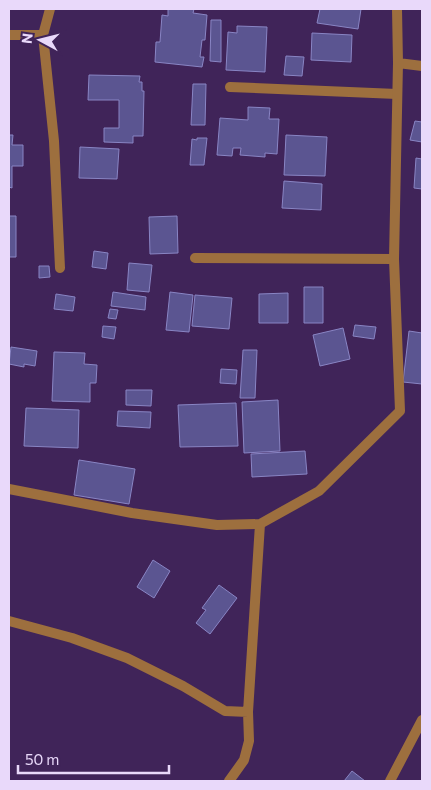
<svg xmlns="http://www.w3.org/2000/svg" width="431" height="790" viewBox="0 0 431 790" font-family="Commissioner,sans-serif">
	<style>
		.building { fill: #5b5591; stroke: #8985c4 }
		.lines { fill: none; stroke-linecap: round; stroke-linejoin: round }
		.lane { stroke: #9d6f3e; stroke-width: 10 }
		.street { stroke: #9d6f3e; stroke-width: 10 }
	</style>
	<rect width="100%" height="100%" fill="#402459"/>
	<path class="building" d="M 168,9 L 194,9 L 193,13 L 207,15 L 205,40 L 202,40 L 200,57 L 204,57 L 202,67 L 155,62 L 156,42 L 160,42 L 162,15 L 168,16 Z
		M 320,9 L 361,9 L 358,29 L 317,23 Z
		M 211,20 L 221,20 L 221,62 L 210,61 Z
		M 237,26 L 267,27 L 265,72 L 226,70 L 228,32 L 237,33 Z
		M 312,33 L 352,35 L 351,62 L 311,60 Z
		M 286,56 L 304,57 L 302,76 L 284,75 Z
		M 89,75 L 140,76 L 139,82 L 142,82 L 142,91 L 144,91 L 143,136 L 133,136 L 133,143 L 104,142 L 104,128 L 119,128 L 119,100 L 88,100 Z
		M 193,84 L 206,84 L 205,125 L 191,125 Z
		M 248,107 L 270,108 L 269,119 L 279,119 L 277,154 L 265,153 L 265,157 L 240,155 L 241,148 L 233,148 L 232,156 L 217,155 L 220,118 L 248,120 Z
		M 415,121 L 422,122 L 422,142 L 410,140 Z
		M 9,135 L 13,135 L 12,145 L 23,145 L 23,166 L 12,166 L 12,188 L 9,187 Z
		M 286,135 L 327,137 L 325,176 L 284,175 Z
		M 197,138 L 207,138 L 204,165 L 190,165 L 192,139 L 197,140 Z
		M 80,147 L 119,149 L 117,179 L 79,178 Z
		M 416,158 L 422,159 L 422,189 L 414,188 Z
		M 284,181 L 322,184 L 321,210 L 282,208 Z
		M 9,216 L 16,216 L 16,257 L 9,257 Z
		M 177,216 L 178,253 L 150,254 L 149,217 Z
		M 94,251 L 108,253 L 106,269 L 92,267 Z
		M 129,263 L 152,265 L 149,292 L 127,290 Z
		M 39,266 L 49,266 L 50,277 L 39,278 Z
		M 304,287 L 323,287 L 323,323 L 304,323 Z
		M 113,292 L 146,297 L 145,310 L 111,306 Z
		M 170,292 L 193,295 L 189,332 L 166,330 Z
		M 288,293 L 288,323 L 259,323 L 259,294 Z
		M 56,294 L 75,297 L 73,311 L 54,309 Z
		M 195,295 L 232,298 L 229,329 L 192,326 Z
		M 110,309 L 118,310 L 116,319 L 108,318 Z
		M 355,325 L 376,327 L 374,339 L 353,336 Z
		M 103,326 L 116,327 L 114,339 L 102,337 Z
		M 343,328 L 350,359 L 320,366 L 313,335 Z
		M 409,331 L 422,333 L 422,384 L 403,382 Z
		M 11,347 L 37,351 L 35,366 L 24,364 L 24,367 L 9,364 Z
		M 243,350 L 257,350 L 255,398 L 240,398 Z
		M 54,352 L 85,353 L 84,364 L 97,365 L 96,383 L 90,383 L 90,402 L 52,401 Z
		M 221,369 L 237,370 L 236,384 L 220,383 Z
		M 126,390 L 152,390 L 151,406 L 126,405 Z
		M 278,400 L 280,451 L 244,453 L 242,402 Z
		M 236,403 L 238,446 L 180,447 L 178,405 Z
		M 26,408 L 79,410 L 78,448 L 24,446 Z
		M 118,411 L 151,412 L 150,428 L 117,426 Z
		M 305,451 L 307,474 L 252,477 L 251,454 Z
		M 79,460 L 135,469 L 129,504 L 74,495 Z
		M 153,560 L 170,571 L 154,598 L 137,587 Z
		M 219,585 L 237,598 L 210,634 L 196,623 L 206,610 L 202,608 Z
		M 352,771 L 365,781 L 344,781 Z"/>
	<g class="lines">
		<path class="lane" d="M 43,35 L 54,141 L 60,268
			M 230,87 L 397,94
			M 195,258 L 394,259"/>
		<path class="street" d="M 9,35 L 43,35 L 50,9
			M 398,63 L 422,66
			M 9,489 L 132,513 L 217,525 L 260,524 L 319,491 L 400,411 L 394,259 L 398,63 L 397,9
			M 9,621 L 72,638 L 127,658 L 183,686 L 225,711 L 248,712 L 260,524
			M 229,781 L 244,760 L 249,741 L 248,712
			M 390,781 L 422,720"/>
	</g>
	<rect width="431" height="790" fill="none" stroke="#e9d9fa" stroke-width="20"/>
	<g transform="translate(40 40) rotate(277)" stroke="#402459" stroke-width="4" paint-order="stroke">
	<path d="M0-4L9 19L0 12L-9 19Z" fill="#e9d9fa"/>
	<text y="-8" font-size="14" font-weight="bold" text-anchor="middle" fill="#e9d9fa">N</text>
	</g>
	<path d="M18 765v8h151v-8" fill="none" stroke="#e9d9fa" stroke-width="2.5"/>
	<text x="25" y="765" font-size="15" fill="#e9d9fa" stroke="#402459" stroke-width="4" paint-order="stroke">50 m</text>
</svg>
